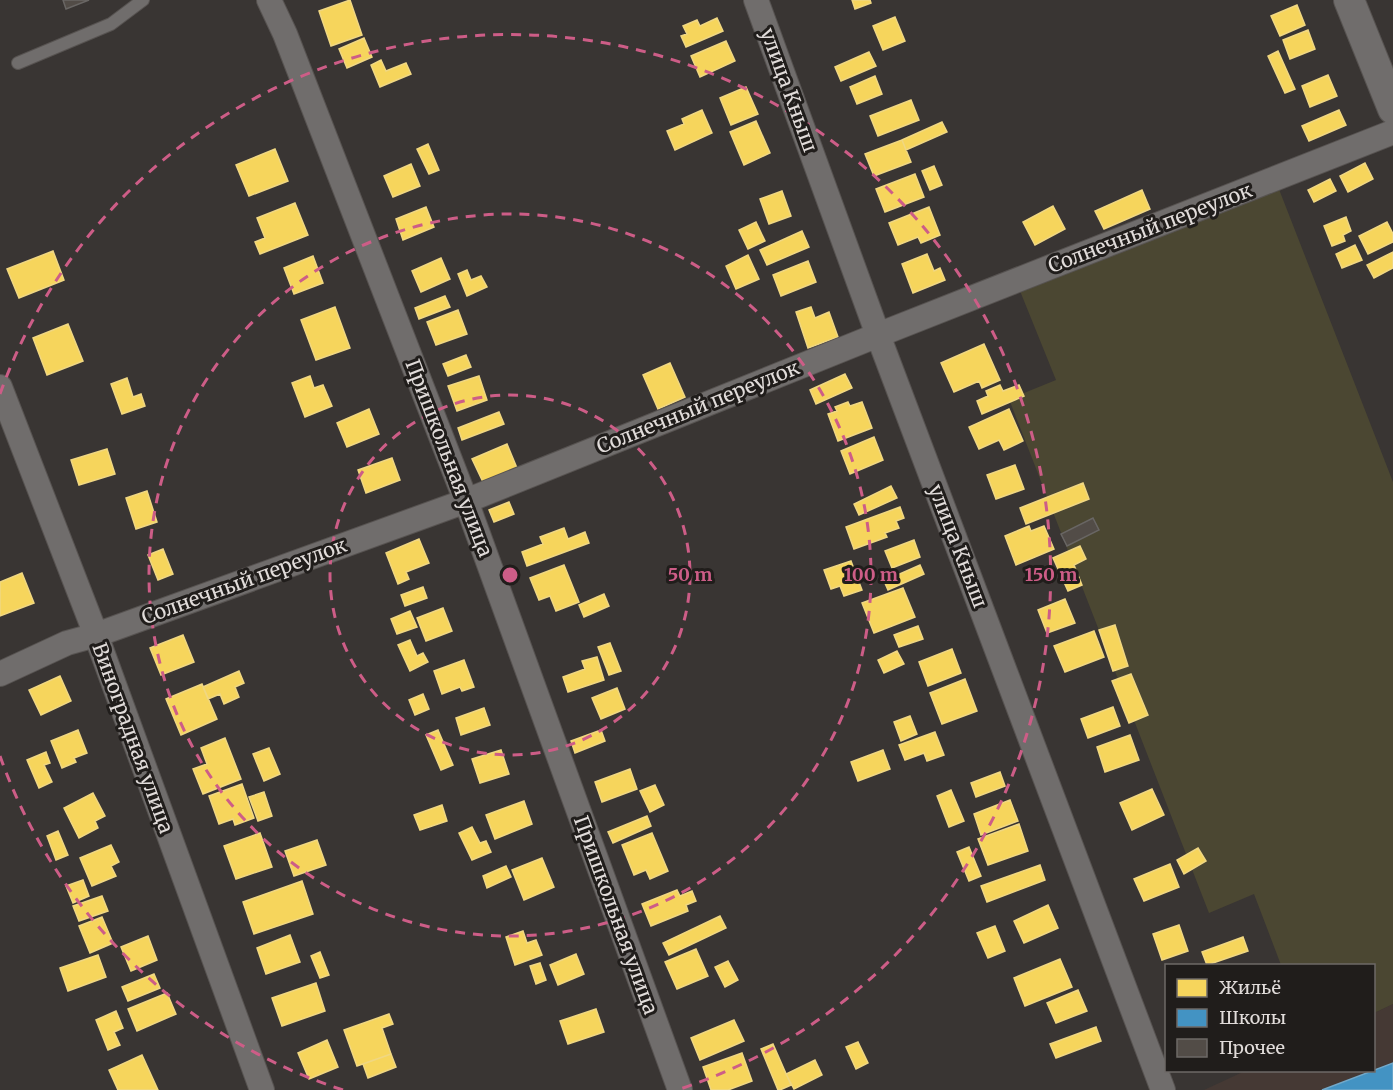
<svg xmlns="http://www.w3.org/2000/svg" width="1393" height="1090" viewBox="0 0 1393 1090" font-family="Merriweather,serif">
	<style>
		.built { fill: #453934 }
		.green { fill: #4b4732 }
		.homes { fill: #f6d55c; stroke: #f0d782; stroke-width: 1.5 }
		.schools { fill: #4393c3; stroke: #72a9ca; stroke-width: 1.5 }
		.building { fill: #524c47; stroke: #696664; stroke-width: 1.5 }
		.lines { fill: none; stroke-linecap: round; stroke-linejoin: round }
		.service-casing { stroke: #575351; stroke-width: 14 }
		.minor-casing { stroke: #575351; stroke-width: 26 }
		.tertiary-casing { stroke: #575351; stroke-width: 32 }
		.service { stroke: #706d6c; stroke-width: 12 }
		.minor { stroke: #706d6c; stroke-width: 24 }
		.tertiary { stroke: #706d6c; stroke-width: 30 }
		.ring { fill: none; stroke: #cd5d87; stroke-width: 3; stroke-dasharray: 10 8 }
		.labels { text-anchor: middle; stroke-width: 6; stroke-linejoin: round; paint-order: stroke }
		.street-label { font-size: 20px; fill: #e1dcda; stroke: #201d1b }
		.centre { fill: #cd5d87; stroke: #201d1b; stroke-width: 3 }
		.ring-label { font-size: 18px; text-anchor: middle; font-weight: bold; fill: #cd5d87; stroke: #201d1b; stroke-width: 6; stroke-linejoin: round; paint-order: stroke }
	</style>
	<rect width="100%" height="100%" fill="#393533"/>
	<path class="built" d="M 1393,1004 L 1393,1090 L 1204,1090 L 1245,1071 L 1374,1070 L 1374,1013 Z"/>
	<path class="green" d="M 1275,179 L 1393,482 L 1393,1004 L 1374,1013 L 1374,966 L 1281,965 L 1254,894 L 1209,913 L 1009,399 L 1056,380 L 1016,281 Z"/>
	<path class="homes" d="M 350,0 L 362,35 L 331,46 L 319,11 Z
		M 852,0 L 870,0 L 871,3 L 855,9 Z
		M 1297,5 L 1305,25 L 1280,36 L 1271,16 Z
		M 895,17 L 905,41 L 883,50 L 873,26 Z
		M 717,18 L 723,31 L 686,47 L 681,36 L 687,34 L 683,26 L 697,20 L 700,26 Z
		M 1308,30 L 1315,49 L 1290,59 L 1283,40 Z
		M 364,38 L 372,57 L 347,68 L 339,49 Z
		M 726,41 L 735,61 L 700,77 L 691,56 Z
		M 1278,51 L 1295,89 L 1285,93 L 1268,56 Z
		M 869,52 L 876,66 L 841,81 L 835,67 Z
		M 381,60 L 386,71 L 406,63 L 411,74 L 380,87 L 371,65 Z
		M 1328,75 L 1337,96 L 1310,107 L 1302,86 Z
		M 875,76 L 882,94 L 857,104 L 850,87 Z
		M 746,87 L 758,114 L 731,125 L 720,98 Z
		M 911,100 L 919,120 L 878,136 L 870,116 Z
		M 702,110 L 712,133 L 675,150 L 667,131 L 684,124 L 682,119 Z
		M 1339,110 L 1346,125 L 1309,141 L 1302,126 Z
		M 756,121 L 770,153 L 744,165 L 730,132 Z
		M 942,122 L 947,132 L 906,150 L 902,140 Z
		M 902,140 L 911,162 L 874,176 L 865,154 Z
		M 428,144 L 439,170 L 429,174 L 417,149 Z
		M 275,149 L 288,181 L 249,196 L 236,165 Z
		M 1365,163 L 1373,179 L 1348,192 L 1340,176 Z
		M 411,164 L 420,186 L 393,197 L 384,176 Z
		M 934,166 L 942,185 L 930,190 L 922,171 Z
		M 915,174 L 924,197 L 885,212 L 876,189 Z
		M 1330,179 L 1336,191 L 1314,202 L 1308,190 Z
		M 1142,190 L 1150,209 L 1104,229 L 1095,211 Z
		M 782,191 L 791,216 L 769,224 L 760,199 Z
		M 295,203 L 308,235 L 260,254 L 255,242 L 265,238 L 257,218 Z
		M 1053,206 L 1065,229 L 1035,245 L 1023,222 Z
		M 426,207 L 434,227 L 403,240 L 396,219 Z
		M 929,207 L 940,235 L 921,243 L 918,237 L 898,245 L 889,223 Z
		M 1346,217 L 1351,231 L 1343,235 L 1345,241 L 1332,246 L 1324,226 Z
		M 756,222 L 765,241 L 748,249 L 739,230 Z
		M 1387,222 L 1393,234 L 1393,242 L 1368,254 L 1359,236 Z
		M 802,231 L 809,247 L 767,265 L 760,250 Z
		M 1355,245 L 1362,260 L 1342,268 L 1336,254 Z
		M 53,251 L 64,280 L 19,298 L 7,269 Z
		M 1393,252 L 1393,268 L 1374,278 L 1367,265 Z
		M 927,254 L 934,271 L 940,268 L 945,280 L 913,293 L 902,264 Z
		M 748,255 L 759,279 L 736,289 L 726,266 Z
		M 313,256 L 323,283 L 294,294 L 284,268 Z
		M 441,258 L 450,279 L 421,292 L 412,271 Z
		M 808,261 L 816,282 L 781,296 L 773,275 Z
		M 467,270 L 471,280 L 481,276 L 487,287 L 467,296 L 458,274 Z
		M 445,296 L 450,307 L 419,319 L 415,308 Z
		M 335,307 L 350,348 L 316,360 L 301,320 Z
		M 811,307 L 815,318 L 829,312 L 838,337 L 808,348 L 796,312 Z
		M 458,310 L 467,334 L 436,345 L 427,322 Z
		M 68,324 L 83,361 L 47,375 L 33,338 Z
		M 984,344 L 1000,380 L 982,388 L 979,381 L 954,392 L 941,363 Z
		M 466,355 L 471,367 L 448,376 L 443,364 Z
		M 670,363 L 685,397 L 658,409 L 643,375 Z
		M 845,374 L 852,388 L 816,404 L 810,390 Z
		M 310,376 L 314,388 L 323,385 L 332,406 L 305,417 L 292,383 Z
		M 479,376 L 487,400 L 457,411 L 448,386 Z
		M 127,378 L 133,397 L 141,394 L 145,406 L 122,414 L 111,384 Z
		M 1000,385 L 1003,391 L 1019,385 L 1024,396 L 982,414 L 977,401 L 988,396 L 986,391 Z
		M 848,402 L 850,406 L 862,402 L 872,428 L 838,441 L 828,414 L 837,411 L 835,407 Z
		M 369,409 L 379,434 L 347,447 L 337,423 Z
		M 1009,409 L 1023,441 L 1004,450 L 999,440 L 979,449 L 969,427 Z
		M 499,412 L 504,424 L 462,440 L 458,428 Z
		M 874,437 L 883,460 L 850,474 L 841,451 Z
		M 507,444 L 517,468 L 483,482 L 472,459 Z
		M 107,449 L 115,474 L 79,485 L 71,460 Z
		M 392,458 L 400,480 L 366,493 L 358,470 Z
		M 1015,465 L 1024,489 L 996,499 L 987,475 Z
		M 1083,483 L 1089,499 L 1026,524 L 1020,508 Z
		M 891,486 L 897,498 L 859,515 L 854,504 Z
		M 147,491 L 157,522 L 136,529 L 126,498 Z
		M 509,502 L 514,514 L 494,522 L 489,510 Z
		M 900,507 L 904,518 L 896,521 L 899,528 L 885,533 L 887,537 L 854,549 L 846,527 Z
		M 1029,526 L 1031,531 L 1044,526 L 1054,549 L 1016,565 L 1005,536 Z
		M 564,528 L 568,539 L 585,532 L 589,543 L 527,566 L 522,552 L 543,544 L 540,537 Z
		M 419,539 L 429,563 L 406,572 L 409,579 L 398,584 L 386,553 Z
		M 914,540 L 920,557 L 892,568 L 885,551 Z
		M 1080,546 L 1086,559 L 1074,565 L 1082,585 L 1068,591 L 1053,558 Z
		M 163,549 L 173,574 L 158,580 L 148,555 Z
		M 851,561 L 862,590 L 844,596 L 840,586 L 831,589 L 824,570 Z
		M 564,565 L 579,602 L 556,611 L 550,596 L 539,600 L 530,578 Z
		M 920,565 L 924,574 L 888,590 L 884,581 Z
		M 22,573 L 34,603 L 0,616 L 0,582 Z
		M 423,587 L 427,598 L 405,606 L 401,595 Z
		M 903,588 L 915,617 L 874,633 L 862,603 Z
		M 604,594 L 609,606 L 584,617 L 579,605 Z
		M 1065,599 L 1075,623 L 1047,633 L 1038,610 Z
		M 443,608 L 452,631 L 426,641 L 417,618 Z
		M 410,611 L 417,627 L 397,634 L 391,619 Z
		M 1115,625 L 1128,666 L 1113,671 L 1099,630 Z
		M 918,626 L 923,639 L 899,647 L 894,635 Z
		M 1094,631 L 1104,657 L 1065,672 L 1054,646 Z
		M 183,635 L 194,662 L 161,675 L 150,648 Z
		M 410,640 L 417,656 L 423,653 L 428,662 L 410,671 L 398,645 Z
		M 610,643 L 621,671 L 609,675 L 598,647 Z
		M 952,649 L 961,673 L 928,686 L 919,662 Z
		M 897,651 L 904,664 L 884,673 L 878,660 Z
		M 597,657 L 604,680 L 568,692 L 563,677 L 585,669 L 582,661 Z
		M 464,660 L 474,687 L 462,691 L 460,687 L 442,694 L 434,671 Z
		M 239,671 L 244,683 L 235,687 L 239,697 L 224,704 L 220,694 L 208,699 L 203,687 Z
		M 1131,674 L 1148,715 L 1129,723 L 1112,681 Z
		M 60,676 L 71,701 L 41,715 L 29,690 Z
		M 965,679 L 977,711 L 942,724 L 930,693 Z
		M 202,684 L 217,719 L 181,735 L 166,699 Z
		M 617,688 L 625,709 L 601,719 L 592,698 Z
		M 423,694 L 429,709 L 415,715 L 409,700 Z
		M 1113,707 L 1120,726 L 1088,738 L 1081,719 Z
		M 484,708 L 490,725 L 461,735 L 456,718 Z
		M 910,716 L 917,734 L 901,741 L 894,722 Z
		M 78,730 L 87,753 L 74,758 L 76,762 L 62,768 L 51,741 Z
		M 438,730 L 453,765 L 441,770 L 426,735 Z
		M 601,730 L 605,741 L 575,753 L 571,741 Z
		M 935,732 L 944,755 L 927,761 L 924,753 L 905,760 L 899,745 Z
		M 1130,735 L 1139,760 L 1105,772 L 1097,747 Z
		M 225,738 L 241,779 L 203,794 L 193,769 L 207,764 L 201,748 Z
		M 269,748 L 280,774 L 264,781 L 253,754 Z
		M 501,750 L 509,774 L 480,783 L 472,759 Z
		M 883,750 L 890,769 L 858,781 L 851,762 Z
		M 46,752 L 50,763 L 44,765 L 52,782 L 39,788 L 27,760 Z
		M 630,769 L 637,789 L 602,802 L 595,782 Z
		M 1000,772 L 1005,786 L 976,797 L 971,783 Z
		M 242,784 L 254,818 L 235,825 L 233,819 L 219,824 L 209,796 Z
		M 655,785 L 664,805 L 650,812 L 640,791 Z
		M 1152,789 L 1164,815 L 1132,830 L 1120,803 Z
		M 951,790 L 964,821 L 949,827 L 937,796 Z
		M 264,792 L 272,816 L 258,821 L 249,797 Z
		M 93,793 L 105,816 L 95,821 L 98,828 L 79,838 L 64,808 Z
		M 1010,800 L 1018,821 L 981,835 L 974,814 Z
		M 524,801 L 532,824 L 495,839 L 486,815 Z
		M 442,805 L 447,821 L 420,830 L 414,815 Z
		M 647,816 L 651,826 L 613,843 L 608,832 Z
		M 1019,824 L 1028,851 L 988,865 L 978,839 Z
		M 472,827 L 480,843 L 486,841 L 491,852 L 472,860 L 459,833 Z
		M 58,831 L 68,855 L 56,860 L 47,836 Z
		M 260,833 L 272,867 L 236,879 L 224,846 Z
		M 652,833 L 668,871 L 650,879 L 646,870 L 634,875 L 622,845 Z
		M 317,840 L 326,865 L 294,876 L 285,851 Z
		M 111,845 L 119,862 L 111,866 L 116,876 L 92,886 L 80,858 Z
		M 969,847 L 981,876 L 969,881 L 957,852 Z
		M 1198,848 L 1206,861 L 1184,874 L 1177,860 Z
		M 542,858 L 554,887 L 524,900 L 512,870 Z
		M 1170,864 L 1179,887 L 1144,901 L 1134,879 Z
		M 1040,865 L 1045,880 L 987,902 L 981,886 Z
		M 506,866 L 511,877 L 487,888 L 483,876 Z
		M 83,880 L 89,896 L 73,903 L 66,886 Z
		M 302,881 L 313,914 L 254,934 L 243,902 Z
		M 677,890 L 680,896 L 692,891 L 696,901 L 686,905 L 688,911 L 651,926 L 642,904 Z
		M 102,896 L 108,911 L 79,921 L 73,906 Z
		M 1048,905 L 1058,928 L 1024,943 L 1014,921 Z
		M 720,916 L 726,928 L 669,955 L 663,943 Z
		M 102,917 L 113,943 L 90,953 L 79,926 Z
		M 1179,925 L 1188,951 L 1162,960 L 1153,934 Z
		M 995,926 L 1005,951 L 988,958 L 977,933 Z
		M 523,931 L 527,943 L 536,940 L 542,955 L 515,965 L 506,937 Z
		M 290,935 L 300,962 L 266,974 L 257,948 Z
		M 148,936 L 157,960 L 131,971 L 121,947 Z
		M 1243,937 L 1248,951 L 1207,965 L 1202,952 Z
		M 696,949 L 708,976 L 677,989 L 665,962 Z
		M 320,952 L 329,975 L 320,978 L 311,956 Z
		M 576,954 L 584,974 L 558,985 L 550,965 Z
		M 98,955 L 106,977 L 68,991 L 60,968 Z
		M 1060,959 L 1072,987 L 1025,1006 L 1014,978 Z
		M 728,961 L 738,980 L 725,987 L 715,967 Z
		M 540,963 L 546,980 L 536,984 L 530,966 Z
		M 154,974 L 160,988 L 128,1001 L 122,987 Z
		M 316,983 L 325,1011 L 282,1026 L 272,998 Z
		M 1078,990 L 1087,1011 L 1056,1023 L 1047,1003 Z
		M 167,993 L 176,1014 L 137,1031 L 128,1009 Z
		M 596,1009 L 604,1032 L 568,1044 L 560,1021 Z
		M 116,1011 L 123,1028 L 114,1032 L 120,1045 L 108,1050 L 96,1020 Z
		M 389,1014 L 393,1024 L 382,1028 L 391,1054 L 357,1066 L 344,1030 Z
		M 734,1020 L 744,1041 L 700,1060 L 691,1038 Z
		M 1096,1027 L 1101,1041 L 1056,1058 L 1050,1044 Z
		M 327,1040 L 338,1067 L 309,1079 L 298,1053 Z
		M 858,1042 L 868,1063 L 856,1069 L 846,1047 Z
		M 773,1044 L 791,1085 L 780,1090 L 778,1090 L 761,1049 Z
		M 742,1053 L 752,1081 L 728,1090 L 711,1090 L 703,1067 Z
		M 391,1054 L 396,1067 L 368,1078 L 363,1064 Z
		M 142,1055 L 158,1090 L 118,1090 L 109,1070 Z
		M 815,1060 L 822,1075 L 794,1089 L 786,1074 Z"/>
	<path class="schools" d="M 1393,1063 L 1393,1090 L 1322,1090 Z"/>
	<path class="building" d="M 63,0 L 89,0 L 66,9 Z
		M 1093,518 L 1099,530 L 1067,546 L 1061,534 Z"/>
	<g class="lines">
		<defs>
			<path id="service" d="M 18,63 L 111,24 L 143,0"/>
			<path id="minor" d="M 269,0 L 285,34 L 466,501 L 680,1090
				M 756,0 L 878,335 L 1163,1090
				M 0,387 L 96,635 L 262,1090
				M 0,674 L 67,643 L 96,635 L 466,501 L 878,335 L 1393,132"/>
			<path id="tertiary" d="M 1349,0 L 1393,109"/>
		</defs>
		<use href="#service" class="service-casing"/>
		<use href="#minor" class="minor-casing"/>
		<use href="#tertiary" class="tertiary-casing"/>
		<use href="#service" class="service"/>
		<use href="#minor" class="minor"/>
		<use href="#tertiary" class="tertiary"/>
	</g>
	<g class="ring">
		<circle cx="510" cy="575" r="180"/>
		<circle cx="510" cy="575" r="361"/>
		<path d="M343 1090A541 541 0 0 1 0 756M0 394A541 541 0 1 1 677 1090"/>
	</g>
	<g class="labels">
		<g class="street-label">
			<text transform="translate(789 90) rotate(70)" y="7">улица Кныш</text>
			<text transform="translate(1150 228) rotate(-21)" y="7">Солнечный переулок</text>
			<text transform="translate(698 407) rotate(-22)" y="7">Солнечный переулок</text>
			<text transform="translate(449 458) rotate(69)" y="7">Пришкольная улица</text>
			<text transform="translate(958 546) rotate(69)" y="7">улица Кныш</text>
			<text transform="translate(244 581) rotate(-20)" y="7">Солнечный переулок</text>
			<text transform="translate(133 738) rotate(70)" y="7">Виноградная улица</text>
			<text transform="translate(616 915) rotate(70)" y="7">Пришкольная улица</text>
		</g>
	</g>
	<circle cx="510" cy="575" r="9" class="centre"/>
	<g class="ring-label">
		<text x="690" y="581">50 m</text>
		<text x="871" y="581">100 m</text>
		<text x="1051" y="581">150 m</text>
	</g>
	<rect x="1165" y="964" width="210" height="108" fill="#201d1b" stroke="#6d6967" stroke-width="1.5"/>
	<rect x="1177" y="979" width="30" height="18" fill="#f6d55c" stroke="#6d6967" stroke-width="1.5"/>
	<text x="1219" y="994" font-size="18" fill="#e1dcda">Жильё</text>
	<rect x="1177" y="1009" width="30" height="18" fill="#4393c3" stroke="#6d6967" stroke-width="1.5"/>
	<text x="1219" y="1024" font-size="18" fill="#e1dcda">Школы</text>
	<rect x="1177" y="1039" width="30" height="18" fill="#524c47" stroke="#6d6967" stroke-width="1.5"/>
	<text x="1219" y="1054" font-size="18" fill="#e1dcda">Прочее</text>
</svg>
